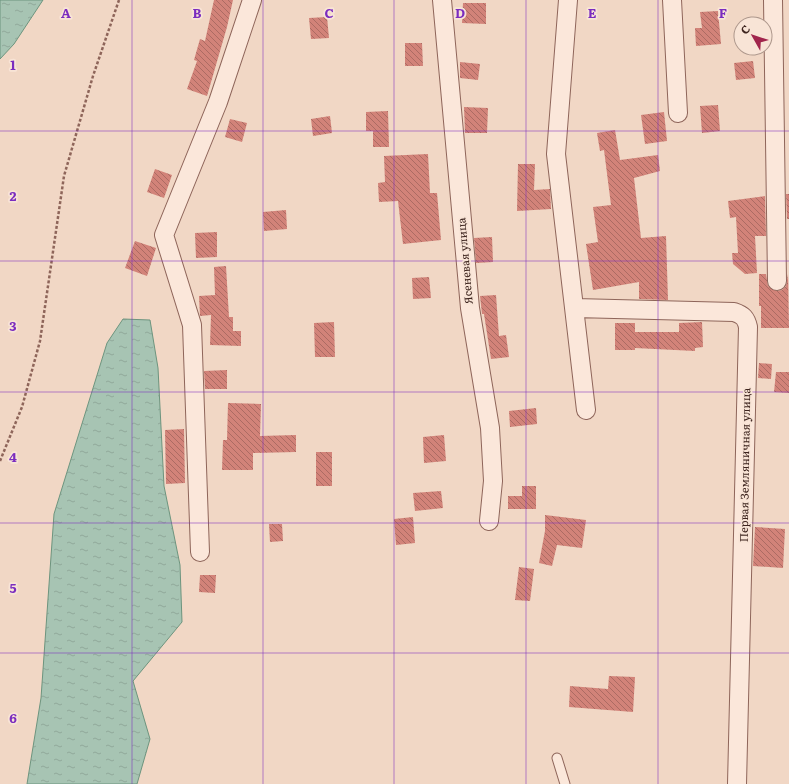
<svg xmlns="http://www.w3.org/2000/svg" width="789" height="784" viewBox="0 0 789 784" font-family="Literata,serif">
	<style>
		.water { fill: url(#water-ripples); stroke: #6d947e }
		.building { fill: url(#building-back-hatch) }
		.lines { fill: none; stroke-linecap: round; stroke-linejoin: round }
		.service-casing { stroke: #8e655a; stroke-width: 11 }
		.minor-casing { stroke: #8e655a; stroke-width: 20 }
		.path { stroke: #8e655a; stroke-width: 2.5; stroke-dasharray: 3 2; stroke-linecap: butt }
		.service { stroke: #fbe7da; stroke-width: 9 }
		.minor { stroke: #fbe7da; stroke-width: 18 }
		.grid { fill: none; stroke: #7b2cbf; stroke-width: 1; stroke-opacity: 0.55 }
		.labels { text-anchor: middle; stroke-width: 3.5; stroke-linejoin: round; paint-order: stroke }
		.street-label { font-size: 11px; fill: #3d241e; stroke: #f8e4d6 }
		.grid-label { font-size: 13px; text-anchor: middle; font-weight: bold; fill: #7b2cbf; stroke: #f8e4d6; stroke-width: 3.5; stroke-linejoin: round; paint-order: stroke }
	</style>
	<defs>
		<pattern id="water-ripples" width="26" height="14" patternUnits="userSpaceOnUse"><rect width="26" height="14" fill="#a7c4b3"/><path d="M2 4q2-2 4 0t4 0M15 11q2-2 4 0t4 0" fill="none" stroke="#91a89a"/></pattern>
		<pattern id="building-back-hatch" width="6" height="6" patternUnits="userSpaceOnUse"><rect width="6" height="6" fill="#d28379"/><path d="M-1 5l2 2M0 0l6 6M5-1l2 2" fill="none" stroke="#ac6b63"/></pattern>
	</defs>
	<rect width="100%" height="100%" fill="#f1d7c5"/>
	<path class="water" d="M 0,0 L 43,0 L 14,44 L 0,59 Z
		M 123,319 L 150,320 L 158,368 L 164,486 L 180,565 L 182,622 L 133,681 L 150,739 L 137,784 L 27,784 L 41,698 L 54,514 L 107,343 Z"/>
	<path class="building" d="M 214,0 L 233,0 L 227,27 L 207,96 L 187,89 L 197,61 L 194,60 L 200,39 L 205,41 Z
		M 463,3 L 486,3 L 486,24 L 462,23 Z
		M 718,11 L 721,44 L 696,46 L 695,28 L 702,28 L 700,12 Z
		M 327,17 L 329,38 L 311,39 L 309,18 Z
		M 405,43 L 422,43 L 423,66 L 405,66 Z
		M 753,61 L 755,78 L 736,80 L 734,63 Z
		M 460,62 L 480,64 L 478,80 L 460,78 Z
		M 718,105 L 720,131 L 702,133 L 700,106 Z
		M 464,107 L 488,108 L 487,133 L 465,133 Z
		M 388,111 L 389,147 L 373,147 L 373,131 L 366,131 L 366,112 Z
		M 664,112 L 667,141 L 645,144 L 641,115 Z
		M 330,116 L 332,133 L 313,136 L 311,119 Z
		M 230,119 L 247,123 L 242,142 L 225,137 Z
		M 615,130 L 620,160 L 658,155 L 660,171 L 634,178 L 641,238 L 666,236 L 668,300 L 639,299 L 639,282 L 593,290 L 586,244 L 598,242 L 593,207 L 611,205 L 604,150 L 600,151 L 597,133 Z
		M 428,154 L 430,193 L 437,193 L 441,240 L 403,244 L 398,201 L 379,202 L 378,183 L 385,182 L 384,156 Z
		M 518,164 L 535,164 L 534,190 L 550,189 L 551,209 L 517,211 Z
		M 155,169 L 172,175 L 164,198 L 147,192 Z
		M 786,194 L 789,194 L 789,219 L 787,219 Z
		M 765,196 L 766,236 L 755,236 L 757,273 L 745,274 L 733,264 L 732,253 L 738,253 L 736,217 L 730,218 L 728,201 Z
		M 286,210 L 287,229 L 264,231 L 263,212 Z
		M 217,232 L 217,257 L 196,258 L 195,233 Z
		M 492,237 L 493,262 L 476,263 L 474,238 Z
		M 135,241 L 156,248 L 147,276 L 125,268 Z
		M 226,266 L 229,317 L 233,317 L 233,331 L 241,331 L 241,346 L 210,345 L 211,315 L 200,316 L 199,296 L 215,295 L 214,267 Z
		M 759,274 L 766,274 L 768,286 L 777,291 L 782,290 L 786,286 L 788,274 L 789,328 L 761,328 L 761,306 L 759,306 Z
		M 429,277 L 431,298 L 413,299 L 412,278 Z
		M 496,295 L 499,336 L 506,335 L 509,357 L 491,359 L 484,314 L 482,314 L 480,296 Z
		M 334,322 L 335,357 L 315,357 L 314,323 Z
		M 702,322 L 703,347 L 695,348 L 695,351 L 635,348 L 635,350 L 615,350 L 615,323 L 635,323 L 635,332 L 679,332 L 679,323 Z
		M 759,363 L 772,364 L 771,379 L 758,378 Z
		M 227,370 L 227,389 L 205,389 L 204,371 Z
		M 776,372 L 789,372 L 789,393 L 774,392 Z
		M 228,403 L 261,404 L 260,436 L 296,435 L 296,452 L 253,453 L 253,470 L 222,470 L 223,440 L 227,440 Z
		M 536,408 L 537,424 L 510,427 L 509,411 Z
		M 184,429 L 185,483 L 166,484 L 165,430 Z
		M 444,435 L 446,461 L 424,463 L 423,437 Z
		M 316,452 L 332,452 L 332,486 L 316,486 Z
		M 522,486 L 536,486 L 536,509 L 508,509 L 508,496 L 522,496 Z
		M 441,491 L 443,508 L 415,511 L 413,493 Z
		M 545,515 L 586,520 L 582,548 L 557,545 L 552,566 L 539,563 L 545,531 Z
		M 413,517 L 415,543 L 396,545 L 394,519 Z
		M 269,524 L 282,524 L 283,541 L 270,542 Z
		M 755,527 L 785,529 L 783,568 L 753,566 Z
		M 519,567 L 534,569 L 530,601 L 515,600 Z
		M 200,575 L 216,575 L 215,593 L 199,592 Z
		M 609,676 L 635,677 L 633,712 L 569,707 L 570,686 L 608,689 Z"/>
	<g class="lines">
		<defs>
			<path id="service" d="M 557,758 L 565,784"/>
			<path id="minor" d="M 442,0 L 470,308 L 490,428 L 493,481 L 489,521
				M 568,0 L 556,154 L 586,410
				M 672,0 L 678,113
				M 773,0 L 777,281
				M 575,308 L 734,312 C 743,315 746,318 748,327 L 737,784
				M 200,552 L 192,325 L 164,235 L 218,102 L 252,0"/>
		</defs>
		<use href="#service" class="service-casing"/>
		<use href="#minor" class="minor-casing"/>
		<path class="path" d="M 0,461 L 22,407 L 40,341 L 64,176 L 93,76 L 119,0"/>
		<use href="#service" class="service"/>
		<use href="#minor" class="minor"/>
	</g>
	<path class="grid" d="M 132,0 L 132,784M 263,0 L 263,784M 394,0 L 394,784M 526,0 L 526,784M 658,0 L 658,784M 0,131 L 789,131M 0,261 L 789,261M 0,392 L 789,392M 0,523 L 789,523M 0,653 L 789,653"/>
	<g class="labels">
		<g class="street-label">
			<text transform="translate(465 261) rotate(-95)" y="4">Ясеневая улица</text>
			<text transform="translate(745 465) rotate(-89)" y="4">Первая Земляничная улица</text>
		</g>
	</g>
	<g class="grid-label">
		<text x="66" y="18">A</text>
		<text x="197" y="18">B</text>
		<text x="329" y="18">C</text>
		<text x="460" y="18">D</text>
		<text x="592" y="18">E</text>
		<text x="723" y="18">F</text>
		<text x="13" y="70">1</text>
		<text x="13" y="201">2</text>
		<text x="13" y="331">3</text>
		<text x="13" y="462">4</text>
		<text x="13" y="593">5</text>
		<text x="13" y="723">6</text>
	</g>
	<g transform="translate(753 36) rotate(309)"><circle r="19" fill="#f8e4d6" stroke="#ad978c"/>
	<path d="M0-3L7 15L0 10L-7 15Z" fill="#a1254c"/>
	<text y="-6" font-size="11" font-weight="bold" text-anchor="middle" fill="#3d241e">С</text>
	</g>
</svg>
